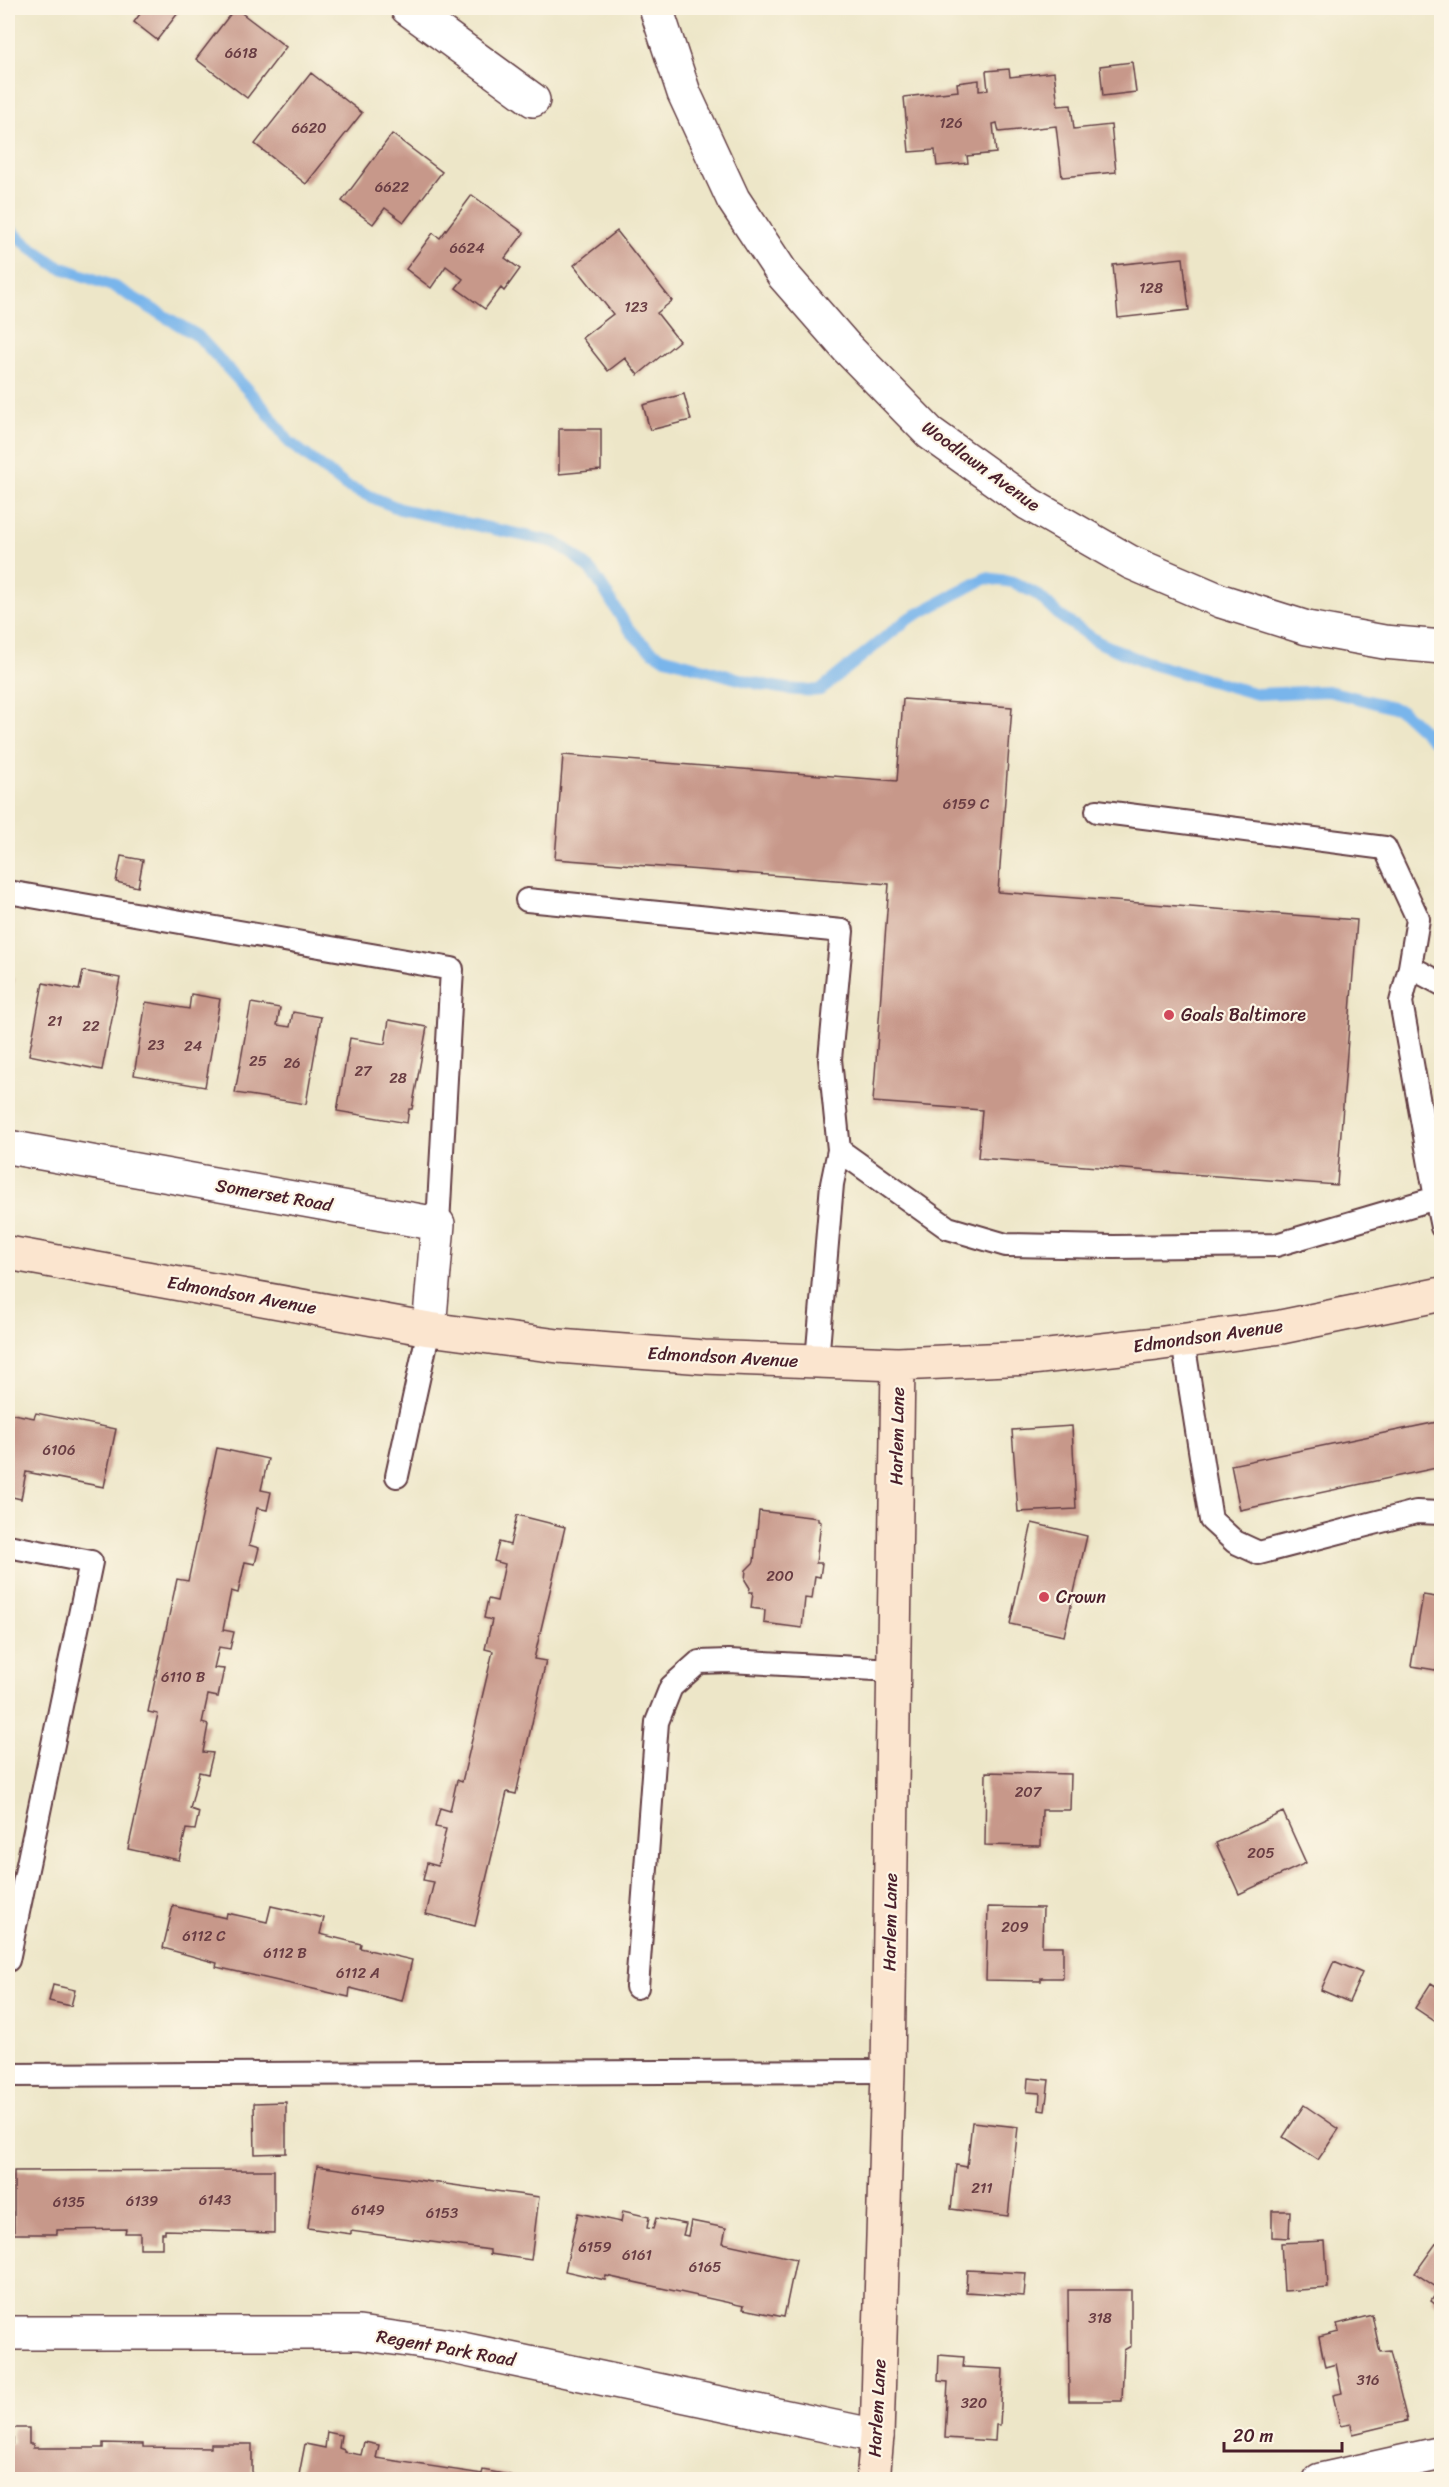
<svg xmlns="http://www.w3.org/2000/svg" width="1449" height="2487" viewBox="0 0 1449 2487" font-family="Sriracha,sans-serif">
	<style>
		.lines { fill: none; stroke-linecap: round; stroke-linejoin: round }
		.stream { stroke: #79b5eb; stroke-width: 12 }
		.building { fill: #c7988a }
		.lane-casing { stroke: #623d43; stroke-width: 26 }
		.street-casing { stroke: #623d43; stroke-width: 36 }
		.secondary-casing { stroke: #623d43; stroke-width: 36 }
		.lane { stroke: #fff; stroke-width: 22 }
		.street { stroke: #fff; stroke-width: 33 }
		.secondary { stroke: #fbe5cf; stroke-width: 33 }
		.poi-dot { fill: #d1495b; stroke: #fcf5e5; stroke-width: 2 }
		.labels { text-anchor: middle; stroke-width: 4.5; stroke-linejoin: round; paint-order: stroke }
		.number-label { font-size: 15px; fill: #693d43 }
		.street-label { font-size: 18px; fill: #4a1f2b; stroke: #fcf5e5 }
		.poi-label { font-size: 18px; fill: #4a1f2b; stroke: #fcf5e5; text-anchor: start }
	</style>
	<rect width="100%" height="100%" fill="#fcf5e5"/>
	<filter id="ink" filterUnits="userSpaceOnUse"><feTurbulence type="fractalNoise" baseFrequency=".0167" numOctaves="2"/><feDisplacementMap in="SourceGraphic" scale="12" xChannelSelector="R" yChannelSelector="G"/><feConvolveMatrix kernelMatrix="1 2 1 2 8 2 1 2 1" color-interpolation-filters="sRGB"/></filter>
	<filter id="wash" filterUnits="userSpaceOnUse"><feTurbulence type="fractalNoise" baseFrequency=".008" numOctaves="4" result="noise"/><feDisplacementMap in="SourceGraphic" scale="24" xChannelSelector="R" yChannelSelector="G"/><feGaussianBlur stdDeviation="1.35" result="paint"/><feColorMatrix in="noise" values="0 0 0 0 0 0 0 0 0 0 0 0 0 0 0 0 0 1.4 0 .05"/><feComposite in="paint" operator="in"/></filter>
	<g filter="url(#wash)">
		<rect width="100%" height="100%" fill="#ede6c8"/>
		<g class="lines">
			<path class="stream" d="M 8,228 L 30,247 L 57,266 L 115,287 L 198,336 L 264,408 L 289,442 L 346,486 L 400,509 L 554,542 C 568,550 580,559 591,571 C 617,603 622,635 662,657 C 705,668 777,695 820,690 L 908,619 L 986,578 L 1013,582 L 1038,595 L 1060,616 L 1098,642 L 1144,662 L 1257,694 L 1328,691 L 1369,701 L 1402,711 L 1442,748"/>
		</g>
		<g id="blocks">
			<path class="building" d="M 131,8 L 182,8 L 157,40 L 134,22 L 140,14 Z
				M 235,8 L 286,47 L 247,98 L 196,59 Z
				M 1132,62 L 1136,92 L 1103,96 L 1100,66 Z
				M 1009,69 L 1010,77 L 1054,72 L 1058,106 L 1071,105 L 1074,129 L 1111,125 L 1116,172 L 1062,177 L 1056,126 L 999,132 L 997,123 L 993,124 L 996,153 L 967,156 L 968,163 L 937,166 L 935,150 L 909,152 L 904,97 L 958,91 L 957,83 L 979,80 L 979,91 L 988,90 L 986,71 Z
				M 311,73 L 362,113 L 306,184 L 255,144 Z
				M 392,134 L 442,172 L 404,222 L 385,208 L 373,224 L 342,201 Z
				M 472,195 L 524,233 L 505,258 L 520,269 L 504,291 L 501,288 L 485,309 L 456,288 L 463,279 L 446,266 L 431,288 L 406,269 L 433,233 L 440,238 Z
				M 617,231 L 672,301 L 657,313 L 679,341 L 638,375 L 625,358 L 608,371 L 582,338 L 613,314 L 574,265 Z
				M 1183,258 L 1189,310 L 1118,318 L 1113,265 Z
				M 684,394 L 691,420 L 650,430 L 643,405 Z
				M 559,429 L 601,429 L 601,470 L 559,474 Z
				M 903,699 L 1012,707 L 998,892 L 1357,920 L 1337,1185 L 978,1158 L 982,1110 L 873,1102 L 889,884 L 555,859 L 563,755 L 897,781 Z
				M 121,856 L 143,860 L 138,887 L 116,882 Z
				M 83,971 L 120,978 L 102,1070 L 29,1055 L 43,983 L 79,990 Z
				M 8,978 L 14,979 L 9,1005 L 8,1005 Z
				M 191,994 L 220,999 L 205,1087 L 134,1075 L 146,1002 L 189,1009 Z
				M 251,1003 L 280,1008 L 277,1025 L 290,1027 L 293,1012 L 321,1017 L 306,1104 L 235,1093 Z
				M 389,1020 L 427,1027 L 412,1109 L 409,1109 L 407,1123 L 337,1111 L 350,1038 L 385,1044 Z
				M 8,1413 L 34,1418 L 36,1413 L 116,1429 L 104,1487 L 26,1472 L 21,1499 L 8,1496 Z
				M 1442,1421 L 1442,1469 L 1436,1468 L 1240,1510 L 1231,1465 Z
				M 1072,1426 L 1076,1509 L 1018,1512 L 1012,1430 Z
				M 217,1448 L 268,1459 L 261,1490 L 271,1492 L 267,1510 L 257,1508 L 249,1545 L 259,1548 L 255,1564 L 245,1562 L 238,1593 L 231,1591 L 223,1630 L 234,1632 L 230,1649 L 219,1647 L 214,1668 L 224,1669 L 218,1697 L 208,1695 L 202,1723 L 208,1725 L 203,1752 L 213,1753 L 208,1774 L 199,1772 L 190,1809 L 199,1812 L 195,1830 L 186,1829 L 179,1860 L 128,1849 L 158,1714 L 148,1712 L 177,1579 L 188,1581 Z
				M 759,1511 L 818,1518 L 818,1521 L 821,1522 L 816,1563 L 822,1563 L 820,1577 L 815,1576 L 812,1599 L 805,1598 L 802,1628 L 764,1623 L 765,1610 L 751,1608 L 753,1592 L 749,1592 L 750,1588 L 745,1580 L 746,1570 L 754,1562 Z
				M 517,1515 L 565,1527 L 534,1659 L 546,1661 L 516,1794 L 507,1792 L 475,1926 L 426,1914 L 434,1882 L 423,1880 L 427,1863 L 438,1866 L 446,1829 L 435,1827 L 440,1808 L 450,1811 L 457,1780 L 462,1782 L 493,1651 L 485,1649 L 492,1620 L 484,1618 L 488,1599 L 497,1601 L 505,1564 L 494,1561 L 499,1542 L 510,1545 Z
				M 1032,1523 L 1087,1536 L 1064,1636 L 1010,1624 Z
				M 1423,1595 L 1442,1598 L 1442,1671 L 1411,1666 Z
				M 986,1772 L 1071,1774 L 1070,1810 L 1042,1810 L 1041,1846 L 985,1845 Z
				M 1283,1812 L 1306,1863 L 1239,1894 L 1216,1843 Z
				M 173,1906 L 226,1918 L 227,1913 L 267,1922 L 271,1906 L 324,1918 L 320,1934 L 361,1944 L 360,1948 L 412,1960 L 402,2001 L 350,1988 L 349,1997 L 216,1967 L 217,1963 L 163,1948 Z
				M 988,1907 L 1043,1908 L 1042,1946 L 1063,1946 L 1063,1978 L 1041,1978 L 1041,1981 L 986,1980 Z
				M 1334,1961 L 1362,1973 L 1349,2002 L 1321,1990 Z
				M 1431,1983 L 1442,1990 L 1442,2026 L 1415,2008 Z
				M 53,1985 L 75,1990 L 71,2006 L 49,2001 Z
				M 1028,2078 L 1049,2080 L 1045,2111 L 1039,2110 L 1040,2093 L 1027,2092 Z
				M 286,2102 L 286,2153 L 255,2154 L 254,2103 Z
				M 1304,2105 L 1339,2129 L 1318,2160 L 1283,2137 Z
				M 972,2122 L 1018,2127 L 1008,2216 L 951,2209 L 956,2165 L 967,2167 Z
				M 317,2166 L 539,2197 L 531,2260 L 490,2254 L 490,2250 L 351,2231 L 351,2234 L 308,2228 Z
				M 274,2170 L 274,2233 L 165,2230 L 165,2233 L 162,2233 L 162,2248 L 140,2248 L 140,2233 L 125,2233 L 126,2229 L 57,2230 L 57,2234 L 14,2234 L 14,2171 Z
				M 623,2211 L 649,2217 L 647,2228 L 653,2229 L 656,2218 L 686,2224 L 683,2235 L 688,2236 L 691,2221 L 726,2228 L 723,2243 L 796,2259 L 784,2317 L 743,2309 L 744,2306 L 606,2276 L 605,2280 L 565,2271 L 578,2213 L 621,2222 Z
				M 1272,2211 L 1290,2211 L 1289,2238 L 1272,2237 Z
				M 1442,2235 L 1442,2309 L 1431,2301 L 1439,2289 L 1415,2273 Z
				M 1325,2241 L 1328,2288 L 1284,2291 L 1281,2243 Z
				M 967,2270 L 1026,2273 L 1024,2296 L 966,2292 Z
				M 1068,2290 L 1131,2290 L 1131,2346 L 1124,2350 L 1122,2401 L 1069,2401 Z
				M 1372,2315 L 1380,2352 L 1390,2351 L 1407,2421 L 1353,2434 L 1351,2424 L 1340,2426 L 1333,2395 L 1342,2393 L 1336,2364 L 1325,2367 L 1319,2337 L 1339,2332 L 1337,2324 Z
				M 939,2355 L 964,2357 L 963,2367 L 1003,2369 L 1000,2425 L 996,2425 L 995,2441 L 945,2438 L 948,2382 L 938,2381 Z
				M 13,2428 L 29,2428 L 29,2444 L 33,2444 L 33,2448 L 103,2448 L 103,2443 L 143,2444 L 143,2447 L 211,2448 L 211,2444 L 252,2444 L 252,2480 L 8,2480 L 8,2444 L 13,2444 Z
				M 327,2432 L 341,2435 L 339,2448 L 344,2450 L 344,2452 L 361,2455 L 364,2442 L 379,2445 L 376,2458 L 482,2474 L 483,2470 L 524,2478 L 523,2480 L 298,2480 L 305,2444 L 325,2448 Z"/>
		</g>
	</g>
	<g filter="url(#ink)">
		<use href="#blocks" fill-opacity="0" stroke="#623d43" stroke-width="1.5"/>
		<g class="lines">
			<defs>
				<path id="lane" d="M 1097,811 L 1385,848 L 1418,919 L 1410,967
					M 8,892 L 452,969 L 438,1224
					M 527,900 L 842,931 L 830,1059 L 839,1150
					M 1442,984 L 1410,967 L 1401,1002 L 1436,1198 L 1442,1195
					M 1183,1341 L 1211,1520 L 1235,1542 L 1259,1553 L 1416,1512 L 1442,1513
					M 817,1361 L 832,1184 L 839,1150 L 948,1228 L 1006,1245 L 1114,1247 L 1276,1245 L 1436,1198 L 1442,1227
					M 397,1476 L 429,1329
					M 8,1546 L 91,1562 L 8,1960
					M 637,1987 L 657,1722 L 671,1687 L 699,1662 L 729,1661 L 894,1670
					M 8,2075 L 888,2071"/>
				<path id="street" d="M 407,8 L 533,100
					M 656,8 L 684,93 L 733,199 L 784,276 L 847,348 L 930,433 L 1029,504 L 1130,562 L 1221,601 L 1307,628 L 1384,642 L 1442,647
					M 8,1147 L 438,1224 L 429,1329
					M 8,2333 L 359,2333 L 443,2345 L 877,2436
					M 1320,2480 L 1442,2453"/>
				<path id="secondary" d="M 8,1253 L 429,1329 L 558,1346 L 704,1357 L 898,1364 L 1031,1358 L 1156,1344 L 1281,1327 L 1442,1294
					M 873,2480 L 877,2436 L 888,2071 L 898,1364"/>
			</defs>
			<use href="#lane" class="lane-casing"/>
			<use href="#street" class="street-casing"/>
			<use href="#secondary" class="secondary-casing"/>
			<use href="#lane" class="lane"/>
			<use href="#street" class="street"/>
			<use href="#secondary" class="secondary"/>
		</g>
	</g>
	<g class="poi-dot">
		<circle cx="1169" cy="1015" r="6"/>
		<circle cx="1044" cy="1597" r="6"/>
	</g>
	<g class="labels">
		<g class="number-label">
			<text x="241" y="58">6618</text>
			<text x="951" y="128">126</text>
			<text x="309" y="133">6620</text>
			<text x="392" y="192">6622</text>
			<text x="467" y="253">6624</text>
			<text x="1151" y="293">128</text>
			<text x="636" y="312">123</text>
			<text x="966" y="809">6159 C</text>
			<text x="55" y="1026">21</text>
			<text x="91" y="1031">22</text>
			<text x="156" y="1050">23</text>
			<text x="193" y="1051">24</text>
			<text x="258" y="1066">25</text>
			<text x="292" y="1068">26</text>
			<text x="363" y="1076">27</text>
			<text x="398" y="1083">28</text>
			<text x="59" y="1455">6106</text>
			<text x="780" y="1581">200</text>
			<text x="183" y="1682">6110 B</text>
			<text x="1028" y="1797">207</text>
			<text x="1261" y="1858">205</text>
			<text x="1015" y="1932">209</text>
			<text x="204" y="1941">6112 C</text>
			<text x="285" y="1958">6112 B</text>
			<text x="358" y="1978">6112 A</text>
			<text x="982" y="2193">211</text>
			<text x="215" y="2205">6143</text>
			<text x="142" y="2206">6139</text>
			<text x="69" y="2207">6135</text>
			<text x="368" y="2215">6149</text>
			<text x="442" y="2218">6153</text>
			<text x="595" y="2252">6159</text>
			<text x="637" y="2260">6161</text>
			<text x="705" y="2272">6165</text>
			<text x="1100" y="2323">318</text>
			<text x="1368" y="2385">316</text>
			<text x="974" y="2408">320</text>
		</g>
		<g class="street-label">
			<text transform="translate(981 466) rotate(36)" y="6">Woodlawn Avenue</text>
			<text transform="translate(274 1195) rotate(10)" y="6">Somerset Road</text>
			<text transform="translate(242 1295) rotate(10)" y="6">Edmondson Avenue</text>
			<text transform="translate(1208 1336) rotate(-8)" y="6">Edmondson Avenue</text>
			<text transform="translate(723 1357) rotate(3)" y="6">Edmondson Avenue</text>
			<text transform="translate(897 1436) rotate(-89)" y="6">Harlem Lane</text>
			<text transform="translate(890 1922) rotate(-89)" y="6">Harlem Lane</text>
			<text transform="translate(446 2348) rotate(10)" y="6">Regent Park Road</text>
			<text transform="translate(877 2408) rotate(-87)" y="6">Harlem Lane</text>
		</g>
		<g class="poi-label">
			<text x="1181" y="1021">Goals Baltimore</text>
			<text x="1056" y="1603">Crown</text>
		</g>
	</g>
	<rect width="1449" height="2487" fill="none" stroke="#fcf5e5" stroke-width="30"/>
	<path d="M1224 2442v9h118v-9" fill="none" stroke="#4a1f2b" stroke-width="3"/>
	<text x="1233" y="2442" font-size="18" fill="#4a1f2b" stroke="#fcf5e5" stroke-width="4.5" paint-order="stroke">20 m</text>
</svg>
